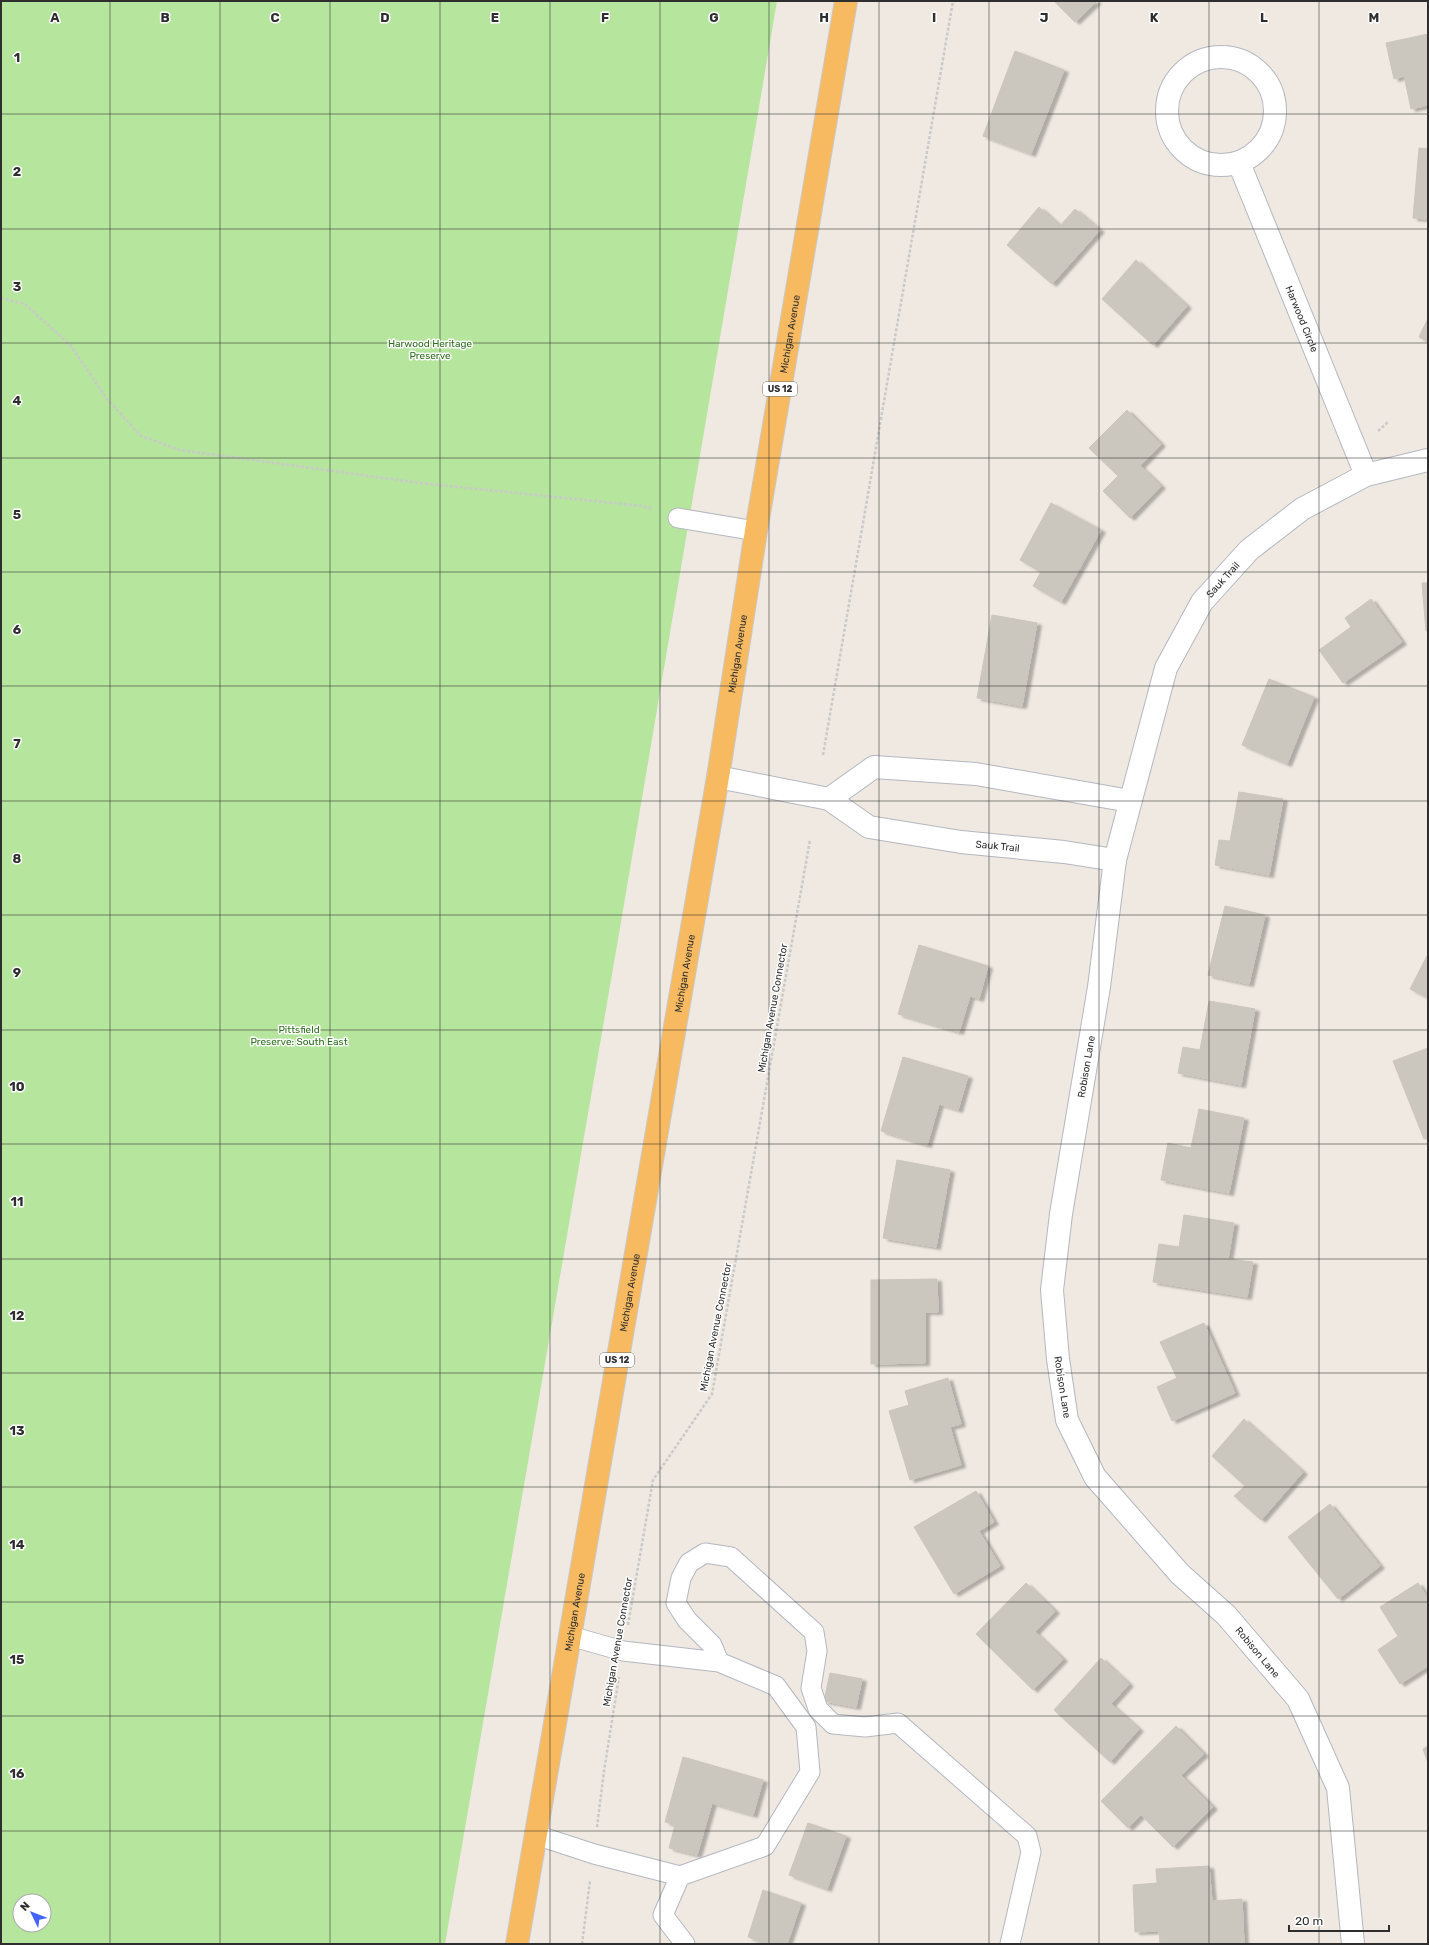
<svg xmlns="http://www.w3.org/2000/svg" width="1429" height="1945" viewBox="0 0 1429 1945" font-family="Rubik,sans-serif">
	<style>
		.green { fill: #b6e59e; fill-rule: evenodd }
		.building { fill: #cbc7bf; stroke: #cbc5ba; filter: url(#shadow) }
		.lines { fill: none; stroke-linecap: round; stroke-linejoin: round }
		.service-casing { stroke: #b4b7c1; stroke-width: 21 }
		.minor-casing { stroke: #b4b7c1; stroke-width: 24 }
		.trunk-casing { stroke: #c9c9c9; stroke-width: 24 }
		.path { stroke: #c9c9c9; stroke-width: 2.5; stroke-dasharray: 3 2; stroke-linecap: butt }
		.service { stroke: #fff; stroke-width: 19 }
		.minor { stroke: #fff; stroke-width: 22 }
		.trunk { stroke: #f8ba60; stroke-width: 22 }
		.grid { fill: none; stroke: #2e2e2e; stroke-width: 1; stroke-opacity: 0.55 }
		.labels { text-anchor: middle; stroke-width: 3; stroke-linejoin: round; paint-order: stroke }
		.shield { fill: #fff; stroke: #6d6d6d; stroke-width: 1 }
		.shield-label { font-size: 9px; font-weight: bold; fill: #2e2e2e }
		.street-label { font-size: 10px; fill: #2e2e2e; stroke: #fff }
		.park-label { font-size: 10px; fill: #2c6e1b; stroke: #fff }
		.grid-label { font-size: 13px; text-anchor: middle; font-weight: bold; fill: #2e2e2e; stroke: #fff; stroke-width: 3; stroke-linejoin: round; paint-order: stroke }
	</style>
	<defs>
		<filter id="shadow"><feDropShadow dx="4.5" dy="2.5" stdDeviation="1" flood-color="#0004"/></filter>
	</defs>
	<rect width="100%" height="100%" fill="#efe9e1"/>
	<path class="green" d="M 1,1 L 777,1 L 621,922 L 445,1944 L 1,1944 ZM 20,1901 L 44,1901 L 44,1925 L 20,1925 Z"/>
	<path class="building" d="M 1054,1 L 1097,1 L 1075,22 Z
		M 1428,34 L 1428,105 L 1411,109 L 1404,76 L 1394,79 L 1386,43 Z
		M 1015,51 L 1064,70 L 1031,154 L 983,136 Z
		M 1419,148 L 1428,149 L 1428,219 L 1413,218 Z
		M 1039,207 L 1060,226 L 1075,209 L 1100,230 L 1052,284 L 1007,245 Z
		M 1136,260 L 1187,306 L 1153,345 L 1102,299 Z
		M 1428,318 L 1428,342 L 1419,337 Z
		M 1127,410 L 1161,444 L 1140,466 L 1161,486 L 1130,518 L 1103,491 L 1118,476 L 1089,448 Z
		M 1051,503 L 1101,530 L 1061,602 L 1033,586 L 1041,572 L 1020,560 Z
		M 1422,583 L 1428,583 L 1428,631 L 1426,631 Z
		M 1371,599 L 1402,642 L 1343,683 L 1319,650 L 1351,627 L 1345,618 Z
		M 992,615 L 1037,623 L 1022,706 L 977,698 Z
		M 1269,679 L 1314,697 L 1287,764 L 1242,745 Z
		M 1239,792 L 1283,799 L 1269,875 L 1215,865 L 1219,840 L 1230,841 Z
		M 1225,906 L 1265,915 L 1249,984 L 1208,975 Z
		M 919,945 L 988,966 L 979,999 L 970,996 L 959,1032 L 898,1014 Z
		M 1428,954 L 1428,998 L 1410,989 Z
		M 1209,1001 L 1255,1009 L 1241,1085 L 1178,1073 L 1183,1047 L 1200,1050 Z
		M 1428,1048 L 1428,1138 L 1424,1139 L 1393,1061 Z
		M 903,1057 L 968,1076 L 958,1110 L 939,1104 L 927,1145 L 881,1131 Z
		M 1199,1109 L 1244,1118 L 1229,1193 L 1161,1180 L 1168,1143 L 1191,1148 Z
		M 897,1160 L 950,1170 L 936,1247 L 883,1238 Z
		M 1184,1215 L 1234,1223 L 1228,1259 L 1253,1262 L 1247,1297 L 1153,1282 L 1159,1244 L 1179,1247 Z
		M 937,1279 L 938,1312 L 925,1312 L 925,1363 L 871,1364 L 871,1280 Z
		M 1204,1323 L 1235,1393 L 1172,1421 L 1157,1387 L 1177,1378 L 1160,1342 Z
		M 948,1378 L 961,1424 L 950,1427 L 961,1465 L 910,1480 L 889,1411 L 909,1405 L 905,1391 Z
		M 1244,1419 L 1303,1472 L 1261,1520 L 1234,1496 L 1245,1486 L 1212,1456 Z
		M 976,1491 L 994,1522 L 979,1531 L 1000,1566 L 954,1594 L 914,1527 Z
		M 1330,1504 L 1380,1566 L 1338,1599 L 1288,1537 Z
		M 1026,1583 L 1055,1611 L 1035,1632 L 1063,1659 L 1033,1690 L 976,1634 Z
		M 1418,1583 L 1428,1599 L 1428,1666 L 1400,1684 L 1378,1650 L 1398,1636 L 1380,1607 Z
		M 1101,1658 L 1129,1684 L 1111,1704 L 1139,1729 L 1110,1762 L 1054,1710 Z
		M 830,1673 L 862,1679 L 856,1707 L 824,1701 Z
		M 1176,1726 L 1204,1754 L 1181,1775 L 1213,1807 L 1173,1847 L 1141,1815 L 1128,1828 L 1101,1801 Z
		M 1428,1746 L 1428,1763 L 1423,1749 Z
		M 683,1757 L 763,1780 L 753,1815 L 712,1803 L 697,1855 L 669,1848 L 675,1825 L 665,1822 Z
		M 808,1823 L 846,1836 L 827,1889 L 789,1875 Z
		M 1209,1866 L 1212,1901 L 1242,1899 L 1244,1944 L 1160,1944 L 1159,1931 L 1135,1932 L 1133,1885 L 1157,1883 L 1156,1869 Z
		M 763,1890 L 801,1903 L 787,1944 L 768,1944 L 748,1937 Z"/>
	<g class="lines">
		<defs>
			<path id="service" d="M 678,518 L 756,531
				M 719,1662 L 712,1645 L 687,1620 L 676,1603 L 681,1578 L 689,1563 L 705,1553 L 731,1557 L 814,1632 L 817,1651 L 811,1688 L 818,1709 L 833,1724 L 865,1727 L 898,1723 L 1027,1836 L 1031,1852 L 1010,1944
				M 536,1835 L 594,1854 L 680,1876 L 765,1846 L 810,1772 L 806,1727 L 776,1686 L 719,1662 L 623,1651 L 570,1636
				M 680,1876 L 663,1915 L 685,1944"/>
			<g id="minor">
				<circle cx="1221" cy="111" r="54"/>
				<path id="s1" d="M 1239,163 L 1366,475"/>
				<path id="s2" d="M 718,777 L 829,799 L 869,827 L 961,842 L 1064,852 L 1115,860"/>
				<path d="M 829,799 L 874,767 L 976,774 L 1130,801"/>
				<path id="s3" d="M 1353,1944 L 1338,1788 L 1298,1699 L 1226,1615 L 1180,1574 L 1095,1477 L 1067,1420 L 1058,1359 L 1052,1290 L 1061,1214 L 1099,987 L 1115,860 L 1166,668 L 1202,602 L 1249,550 L 1302,509 L 1366,475 L 1428,460"/>
			</g>
			<g id="trunk">
				<path id="s4" d="M 517,1944 L 718,777 L 756,531 L 846,1"/>
			</g>
		</defs>
		<use href="#service" class="service-casing"/>
		<use href="#minor" class="minor-casing"/>
		<use href="#trunk" class="trunk-casing"/>
		<path class="path" d="M 1,298 L 25,304 L 71,346 L 107,399 L 141,436 L 180,450 L 420,483 L 642,506 L 653,509
			M 1378,431 L 1388,422
			M 823,755 L 953,1
			M 628,1625 L 653,1480 L 712,1394 L 810,840
			M 597,1827 L 604,1771 L 619,1677
			M 582,1944 L 590,1881"/>
		<use href="#service" class="service"/>
		<use href="#minor" class="minor"/>
		<use href="#trunk" class="trunk"/>
	</g>
	<path class="grid" d="M 110,1 L 110,1944M 220,1 L 220,1944M 330,1 L 330,1944M 440,1 L 440,1944M 550,1 L 550,1944M 660,1 L 660,1944M 769,1 L 769,1944M 879,1 L 879,1944M 989,1 L 989,1944M 1099,1 L 1099,1944M 1209,1 L 1209,1944M 1319,1 L 1319,1944M 1,114 L 1428,114M 1,229 L 1428,229M 1,343 L 1428,343M 1,458 L 1428,458M 1,572 L 1428,572M 1,686 L 1428,686M 1,801 L 1428,801M 1,915 L 1428,915M 1,1030 L 1428,1030M 1,1144 L 1428,1144M 1,1259 L 1428,1259M 1,1373 L 1428,1373M 1,1487 L 1428,1487M 1,1602 L 1428,1602M 1,1716 L 1428,1716M 1,1831 L 1428,1831"/>
	<g class="labels">
		<g class="shield">
			<rect x="763" y="382" width="34" height="14" rx="3"/>
			<rect x="600" y="1353" width="34" height="14" rx="3"/>
		</g>
		<g class="shield-label">
			<text x="780" y="392">US 12</text>
			<text x="617" y="1363">US 12</text>
		</g>
		<g class="street-label">
			<text dy="4" stroke="none"><textPath href="#s1" startOffset="168">Harwood Circle</textPath></text>
			<text dy="4" stroke="none"><textPath href="#s4" startOffset="1633">Michigan Avenue</textPath></text>
			<text dy="4" stroke="none"><textPath href="#s3" startOffset="1489">Sauk Trail</textPath></text>
			<text dy="4" stroke="none"><textPath href="#s4" startOffset="1309">Michigan Avenue</textPath></text>
			<text dy="4" stroke="none"><textPath href="#s2" startOffset="292">Sauk Trail</textPath></text>
			<text dy="4" stroke="none"><textPath href="#s4" startOffset="985">Michigan Avenue</textPath></text>
			<text transform="translate(772 1008) rotate(-80)" y="4">Michigan Avenue Connector</text>
			<text dy="4" stroke="none"><textPath href="#s3" startOffset="976">Robison Lane</textPath></text>
			<text dy="4" stroke="none"><textPath href="#s4" startOffset="661">Michigan Avenue</textPath></text>
			<text transform="translate(715 1327) rotate(-79)" y="4">Michigan Avenue Connector</text>
			<text transform="translate(1063 1387) rotate(81)" y="4">Robison Lane</text>
			<text dy="4" stroke="none"><textPath href="#s4" startOffset="337">Michigan Avenue</textPath></text>
			<text transform="translate(617 1642) rotate(-80)" y="4">Michigan Avenue Connector</text>
			<text transform="translate(1258 1652) rotate(50)" y="4">Robison Lane</text>
		</g>
		<g class="park-label">
			<text x="430" y="347">Harwood Heritage<tspan x="430" dy="12">Preserve</tspan></text>
			<text x="299" y="1033">Pittsfield<tspan x="299" dy="12">Preserve: South East</tspan></text>
		</g>
	</g>
	<g class="grid-label">
		<text x="55" y="22">A</text>
		<text x="165" y="22">B</text>
		<text x="275" y="22">C</text>
		<text x="385" y="22">D</text>
		<text x="495" y="22">E</text>
		<text x="605" y="22">F</text>
		<text x="714" y="22">G</text>
		<text x="824" y="22">H</text>
		<text x="934" y="22">I</text>
		<text x="1044" y="22">J</text>
		<text x="1154" y="22">K</text>
		<text x="1264" y="22">L</text>
		<text x="1374" y="22">M</text>
		<text x="17" y="62">1</text>
		<text x="17" y="176">2</text>
		<text x="17" y="291">3</text>
		<text x="17" y="405">4</text>
		<text x="17" y="519">5</text>
		<text x="17" y="634">6</text>
		<text x="17" y="748">7</text>
		<text x="17" y="863">8</text>
		<text x="17" y="977">9</text>
		<text x="17" y="1091">10</text>
		<text x="17" y="1206">11</text>
		<text x="17" y="1320">12</text>
		<text x="17" y="1435">13</text>
		<text x="17" y="1549">14</text>
		<text x="17" y="1664">15</text>
		<text x="17" y="1778">16</text>
	</g>
	<rect width="1429" height="1945" fill="none" stroke="#2e2e2e" stroke-width="4"/>
	<g transform="translate(32 1913) rotate(313)"><circle r="19" fill="#ffffff" stroke="#ababab"/>
	<path d="M0-3L7 15L0 10L-7 15Z" fill="#4264fb"/>
	<text y="-6" font-size="11" font-weight="bold" text-anchor="middle" fill="#2e2e2e">N</text>
	</g>
	<path d="M1289 1925v6h100v-6" fill="none" stroke="#2e2e2e" stroke-width="2"/>
	<text x="1295" y="1925" font-size="12" fill="#2e2e2e" stroke="#ffffff" stroke-width="3" paint-order="stroke">20 m</text>
</svg>
